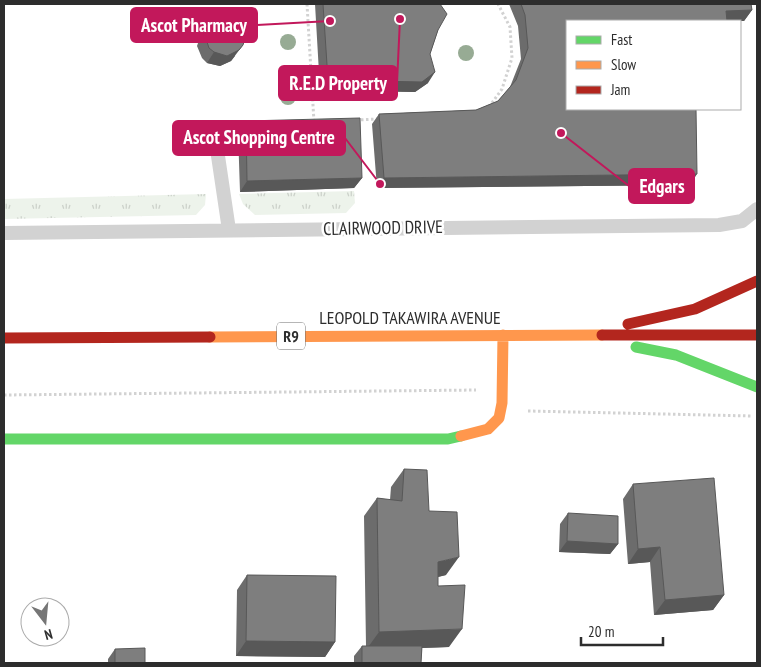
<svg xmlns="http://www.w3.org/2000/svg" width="761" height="667" viewBox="0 0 761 667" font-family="'PT Sans Narrow',sans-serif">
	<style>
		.grass { fill: url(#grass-tufts) }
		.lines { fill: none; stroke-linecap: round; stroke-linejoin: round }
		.path { stroke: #d2d2d2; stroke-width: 3; stroke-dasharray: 2.5 2.5; stroke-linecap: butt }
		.lane { stroke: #d2d2d2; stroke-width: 14 }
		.fast { stroke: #63d668; stroke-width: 11 }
		.slow { stroke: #ff974d; stroke-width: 11 }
		.jam { stroke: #b3261e; stroke-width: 11 }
		.tree { fill: #97ab94 }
		.wall { fill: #6c6c6c }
		.shaded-wall { fill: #585858 }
		.building { fill: #7e7e7e; stroke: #585858 }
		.labels { text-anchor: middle; stroke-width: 5; stroke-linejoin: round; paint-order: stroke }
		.shield { fill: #fff; stroke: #6c6c6c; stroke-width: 1 }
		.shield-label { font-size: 16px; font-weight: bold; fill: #2d2d2d }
		.street-label { font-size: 18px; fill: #2d2d2d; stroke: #fff }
		.leader { fill: none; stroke: #c2185b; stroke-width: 2 }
		.callout-dot { fill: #c2185b; stroke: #fff; stroke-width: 2 }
		.callout { fill: #c2185b; stroke: #c2185b; stroke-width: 2 }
		.callout-label { font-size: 19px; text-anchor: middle; font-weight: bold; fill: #fff }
	</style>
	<defs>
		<pattern id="grass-tufts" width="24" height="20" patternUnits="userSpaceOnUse" patternTransform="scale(1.25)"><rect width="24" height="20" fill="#edf3eb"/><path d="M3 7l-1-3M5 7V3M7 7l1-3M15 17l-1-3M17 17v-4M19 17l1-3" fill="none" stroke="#ccd1ca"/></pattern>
	</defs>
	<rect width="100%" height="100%" fill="#fff"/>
	<path class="grass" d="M 354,191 L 355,203 L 346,213 L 255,215 L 243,204 L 239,194 Z
		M 206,194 L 205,205 L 196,215 L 4,219 L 4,199 Z"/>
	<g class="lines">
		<path class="path" d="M 307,4 L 314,122
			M 489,107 L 502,89 L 512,58 L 510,27 L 498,4
			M 356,120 L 377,119
			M 222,126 L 245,125
			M 4,395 L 476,390
			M 528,411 L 752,416"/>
		<path class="lane" d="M 218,156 L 229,230
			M 4,233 L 719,225 L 742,221 L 757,209"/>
		<path class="fast" d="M 636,347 L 676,355 L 757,387
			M 4,439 L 448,439 L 461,436"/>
		<path class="slow" d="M 210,337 L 602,335
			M 461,436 L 488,429 L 499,418 L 502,403 L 503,335"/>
		<path class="jam" d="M 628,324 L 695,309 L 757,281
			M 602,335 L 757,335
			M 4,338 L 210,337"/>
	</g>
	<g class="tree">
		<circle cx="288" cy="42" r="8"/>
		<circle cx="466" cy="53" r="8"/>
		<circle cx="288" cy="97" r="8"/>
	</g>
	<path class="wall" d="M 315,4 L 440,4 L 438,30 L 430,54 L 428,83 L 415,92 L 320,90 Z
		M 509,4 L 751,4 L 752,10 L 744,21 L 567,21 L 690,185 L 377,188 L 372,124 L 379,114 L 476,110 L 498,101 L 510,87 L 521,59 L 518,26 Z
		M 209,23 L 235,56 L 231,61 L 220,66 L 207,63 L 202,58 L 197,46 L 201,34 Z
		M 246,121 L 362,178 L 354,188 L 240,192 L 238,132 Z
		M 404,469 L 429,511 L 446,575 L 438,577 L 438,586 L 449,647 L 422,648 L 421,663 L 354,663 L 354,656 L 362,646 L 366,646 L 364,516 L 377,498 L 390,500 L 391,487 Z
		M 633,484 L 724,595 L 713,610 L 654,615 L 650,562 L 628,564 L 623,499 Z
		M 568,513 L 618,544 L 610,554 L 559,552 L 560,524 Z
		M 247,575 L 335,642 L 325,657 L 236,656 L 237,590 Z
		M 115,649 L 145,663 L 108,663 L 108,659 Z"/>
	<path class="shaded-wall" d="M 752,10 L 744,21 L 719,21 L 726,11 Z
		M 243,45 L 231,61 L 220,66 L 207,63 L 214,52 Z
		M 435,72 L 428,83 L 415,92 L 320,90 L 328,80 Z
		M 697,174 L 690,185 L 377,188 L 384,178 Z
		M 362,178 L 354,188 L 240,192 L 247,181 Z
		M 567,541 L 618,544 L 610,554 L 559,552 Z
		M 660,547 L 650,562 L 628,564 L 638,549 Z
		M 459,557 L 446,575 L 425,580 L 438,562 Z
		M 724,595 L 713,610 L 654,615 L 665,600 Z
		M 462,629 L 449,647 L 366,650 L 379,632 Z
		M 246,641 L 335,642 L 325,657 L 236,656 Z"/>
	<path class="building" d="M 323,4 L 440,4 L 447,14 L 438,30 L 430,54 L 435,72 L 422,82 L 328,80 Z
		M 521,4 L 751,4 L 752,10 L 726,11 L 727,21 L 567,21 L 567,109 L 696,109 L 697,174 L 384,178 L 379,114 L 476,110 L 498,101 L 516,80 L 528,48 L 525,15 Z
		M 227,15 L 239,20 L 245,32 L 245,39 L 243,45 L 239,50 L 227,56 L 214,52 L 209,48 L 205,36 L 209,23 L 220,16 Z
		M 360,118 L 362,178 L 247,181 L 246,121 Z
		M 404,469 L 427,470 L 429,511 L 457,512 L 459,557 L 438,562 L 438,586 L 465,585 L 462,629 L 379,632 L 377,498 L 402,501 Z
		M 714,478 L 724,595 L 665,600 L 660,547 L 638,549 L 633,484 Z
		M 568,513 L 618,516 L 618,544 L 567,541 Z
		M 247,575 L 336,576 L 335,642 L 246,641 Z
		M 362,646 L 422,646 L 421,663 L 362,663 Z
		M 145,648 L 145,663 L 115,663 L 115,649 Z"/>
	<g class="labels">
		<rect class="shield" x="277" y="322.5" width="28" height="27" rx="4"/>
		<g class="shield-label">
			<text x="291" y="342">R9</text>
		</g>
		<g class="street-label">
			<text transform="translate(383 228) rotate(-1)" y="6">CLAIRWOOD DRIVE</text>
			<text x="410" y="324">LEOPOLD TAKAWIRA AVENUE</text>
		</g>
	</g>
	<path class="leader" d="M330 21L257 25M400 19L397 83M380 184L345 138M561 133L629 186"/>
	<g class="callout-dot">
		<circle cx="330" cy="21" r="5"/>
		<circle cx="400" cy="19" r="5"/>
		<circle cx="380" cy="184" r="5"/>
		<circle cx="561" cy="133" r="5"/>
	</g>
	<g class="callout">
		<rect x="131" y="8" width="126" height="34" rx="5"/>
		<rect x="279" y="66" width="118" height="34" rx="5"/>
		<rect x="173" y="121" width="172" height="34" rx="5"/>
		<rect x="629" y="169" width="65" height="34" rx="5"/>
	</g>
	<g class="callout-label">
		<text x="194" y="32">Ascot Pharmacy</text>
		<text x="338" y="90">R.E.D Property</text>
		<text x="259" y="144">Ascot Shopping Centre</text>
		<text x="662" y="193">Edgars</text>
	</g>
	<rect width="761" height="667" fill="none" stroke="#2d2d2d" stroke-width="10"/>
	<rect x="566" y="20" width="175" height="90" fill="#ffffff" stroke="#ababab"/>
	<rect x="576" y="36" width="25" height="8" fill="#63d668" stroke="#ababab"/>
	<text x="611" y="45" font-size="15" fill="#2d2d2d">Fast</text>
	<rect x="576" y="61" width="25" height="8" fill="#ff974d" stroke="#ababab"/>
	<text x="611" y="70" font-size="15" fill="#2d2d2d">Slow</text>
	<rect x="576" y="86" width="25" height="8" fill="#b3261e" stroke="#ababab"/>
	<text x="611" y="95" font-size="15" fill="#2d2d2d">Jam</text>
	<g transform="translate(45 622) rotate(164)"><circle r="24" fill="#ffffff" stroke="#ababab"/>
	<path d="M0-4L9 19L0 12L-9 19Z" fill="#767676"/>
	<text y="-8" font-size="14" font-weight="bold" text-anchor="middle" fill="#2d2d2d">N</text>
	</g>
	<path d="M581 637v8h82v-8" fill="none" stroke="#2d2d2d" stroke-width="2.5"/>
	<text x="588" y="637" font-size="15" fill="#2d2d2d" stroke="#ffffff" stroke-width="4" paint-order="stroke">20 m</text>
</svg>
